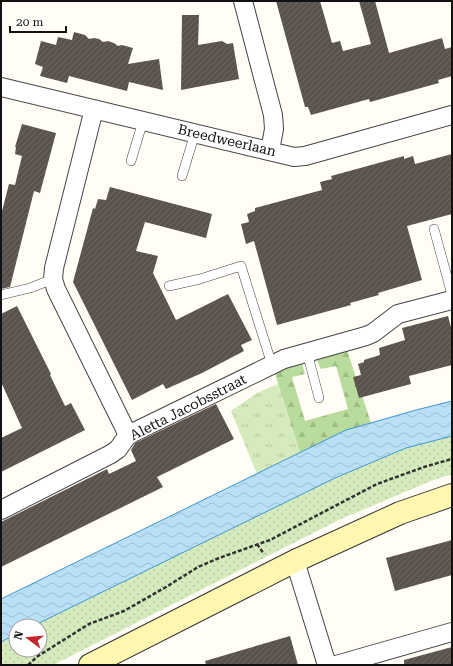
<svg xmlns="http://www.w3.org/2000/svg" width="453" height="666" viewBox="0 0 453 666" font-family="'Roboto Serif',serif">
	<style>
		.grass { fill: url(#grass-dots) }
		.forest { fill: url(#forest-firs) }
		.park { fill: url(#park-tufts) }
		.water { fill: url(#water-waves); stroke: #3f96cf }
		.building { fill: url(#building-hatch) }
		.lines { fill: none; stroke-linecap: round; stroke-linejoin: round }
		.lane-casing { stroke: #444; stroke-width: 10 }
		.street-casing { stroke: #444; stroke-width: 20 }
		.secondary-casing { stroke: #333; stroke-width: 24 }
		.path { stroke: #333; stroke-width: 2.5; stroke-dasharray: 4 2; stroke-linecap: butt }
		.lane { stroke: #fff; stroke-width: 9 }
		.street { stroke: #fff; stroke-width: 18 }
		.secondary { stroke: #fff6b0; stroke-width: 22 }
		.labels { text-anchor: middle; stroke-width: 4; stroke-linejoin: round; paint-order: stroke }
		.street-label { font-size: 14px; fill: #111; stroke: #fff }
	</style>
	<defs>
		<pattern id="grass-dots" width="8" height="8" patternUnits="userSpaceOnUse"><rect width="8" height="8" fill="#d5ebbd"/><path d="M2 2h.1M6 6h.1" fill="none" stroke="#b6c8a1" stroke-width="1.8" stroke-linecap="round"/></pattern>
		<pattern id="forest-firs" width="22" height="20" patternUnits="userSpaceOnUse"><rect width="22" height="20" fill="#b9dc9c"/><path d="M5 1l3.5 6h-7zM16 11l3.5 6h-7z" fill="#9ebc85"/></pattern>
		<pattern id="park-tufts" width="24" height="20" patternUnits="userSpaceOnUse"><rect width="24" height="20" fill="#d5ebbd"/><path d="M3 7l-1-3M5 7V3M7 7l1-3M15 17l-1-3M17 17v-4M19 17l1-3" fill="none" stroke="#b6c8a1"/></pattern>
		<pattern id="water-waves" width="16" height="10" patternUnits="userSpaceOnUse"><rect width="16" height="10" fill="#b9e0f7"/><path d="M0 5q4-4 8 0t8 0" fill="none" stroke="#9ebfd3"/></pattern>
		<pattern id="building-hatch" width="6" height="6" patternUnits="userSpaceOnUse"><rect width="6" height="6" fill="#5a524d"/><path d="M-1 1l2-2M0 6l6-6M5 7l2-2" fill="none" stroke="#6d6662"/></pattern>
	</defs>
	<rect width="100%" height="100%" fill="#fffdf5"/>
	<path class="grass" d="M 452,436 L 452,474 L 431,481 L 341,519 L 53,665 L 1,665 L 1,642 L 16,634 L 16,650 L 40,650 L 40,626 L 33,626 L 335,478 L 406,448 Z"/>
	<path class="forest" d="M 347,350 L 371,423 L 346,430 L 300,453 L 274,371 L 302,363 L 305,374 L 292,377 L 305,421 L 348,409 L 336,366 L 321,369 L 316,359 Z"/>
	<path class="park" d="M 278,384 L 300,453 L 257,474 L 231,411 L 257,393 Z"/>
	<path class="water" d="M 452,401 L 452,436 L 406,448 L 335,478 L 33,626 L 16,626 L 16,634 L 1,642 L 1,599 L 346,430 L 416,410 Z"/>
	<path class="building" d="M 276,1 L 320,1 L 332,43 L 340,41 L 343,51 L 371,44 L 359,1 L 375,1 L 389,53 L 442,38 L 445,49 L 452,47 L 452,76 L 438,80 L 439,83 L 370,102 L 369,99 L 311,115 L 308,107 L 305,107 Z
		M 182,15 L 199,15 L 198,45 L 222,41 L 227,44 L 233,43 L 239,79 L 181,90 Z
		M 74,32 L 85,35 L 89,39 L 94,38 L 99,39 L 103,42 L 108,41 L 114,43 L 118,46 L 122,45 L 133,48 L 128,64 L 159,59 L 163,90 L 129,82 L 127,91 L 69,76 L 67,83 L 40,76 L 43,67 L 35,64 L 41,41 L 56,45 L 58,37 L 72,40 Z
		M 22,124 L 56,133 L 40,193 L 34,191 L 10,287 L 1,289 L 1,215 L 9,184 L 15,185 L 22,156 L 15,154 L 16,147 L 15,147 Z
		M 452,154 L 452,214 L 407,226 L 422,280 L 378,293 L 379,295 L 350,303 L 351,305 L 277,325 L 254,241 L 246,244 L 241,224 L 249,222 L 247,214 L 255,211 L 255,208 L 322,190 L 320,182 L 332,179 L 331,176 L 342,173 L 404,156 L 404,159 L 413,156 L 415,164 Z
		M 110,187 L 212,214 L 206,238 L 145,222 L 136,251 L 158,256 L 153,273 L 176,320 L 228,294 L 252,340 L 241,345 L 244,351 L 202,373 L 166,389 L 163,384 L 132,400 L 73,282 L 93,208 L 95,209 L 98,199 L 106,200 Z
		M 17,306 L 51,374 L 50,375 L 65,406 L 71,403 L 85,430 L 1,472 L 1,438 L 22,428 L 1,382 L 1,314 Z
		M 448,316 L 452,331 L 452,365 L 409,376 L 411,384 L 359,398 L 353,377 L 361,375 L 358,364 L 364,362 L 364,360 L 380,355 L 379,348 L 405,340 L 402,328 Z
		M 216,404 L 234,439 L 157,477 L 163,487 L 1,567 L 1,522 L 107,469 L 109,474 L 136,461 L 131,450 L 135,443 Z
		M 452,540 L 452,575 L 395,591 L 386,558 Z
		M 290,636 L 298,665 L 206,665 L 205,661 Z
		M 452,647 L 452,665 L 404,665 L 404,660 Z"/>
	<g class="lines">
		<defs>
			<path id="lane" d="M 131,161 L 143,121
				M 182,176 L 195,133
				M 434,229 L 452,295
				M 169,286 L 200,279 L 241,266 L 272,365
				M 1,295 L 30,288 L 53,279
				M 307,352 L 319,398"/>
			<path id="street" d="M 243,1 L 273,115 L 274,129 L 270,151
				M 1,87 L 294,157 L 305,156 L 452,115
				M 94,109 L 54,268 L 53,279 L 56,289 L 128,435
				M 1,510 L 111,454 L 118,449 L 128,435 L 284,359 L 366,336 L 373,333 L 398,314 L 452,300
				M 295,561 L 327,665
				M 336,665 L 452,632"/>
			<path id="secondary" d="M 90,665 L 295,561 L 400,513 L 452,495"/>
		</defs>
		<use href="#lane" class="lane-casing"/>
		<use href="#street" class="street-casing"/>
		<use href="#secondary" class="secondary-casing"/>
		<path class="path" d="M 257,544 L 264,554
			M 28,665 L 38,656 L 89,624 L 124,611 L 166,587 L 198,567 L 219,558 L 270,540 L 377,484 L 424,467 L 452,459"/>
		<use href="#lane" class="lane"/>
		<use href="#street" class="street"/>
		<use href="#secondary" class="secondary"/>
	</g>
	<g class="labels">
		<g class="street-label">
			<text transform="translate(227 140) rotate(13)" y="5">Breedweerlaan</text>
			<text transform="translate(188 407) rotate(-27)" y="5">Aletta Jacobsstraat</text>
		</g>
	</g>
	<rect width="453" height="666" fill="none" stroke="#111111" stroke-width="4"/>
	<g transform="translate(28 638) rotate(286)"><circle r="19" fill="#ffffff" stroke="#a0a0a0"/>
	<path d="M0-3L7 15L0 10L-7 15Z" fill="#c4262e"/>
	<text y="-6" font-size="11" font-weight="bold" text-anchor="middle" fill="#111111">N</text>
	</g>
	<path d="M10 26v6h56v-6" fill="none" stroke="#111111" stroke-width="2"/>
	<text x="16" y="26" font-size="12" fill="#111111" stroke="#ffffff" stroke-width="3" paint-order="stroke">20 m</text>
</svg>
